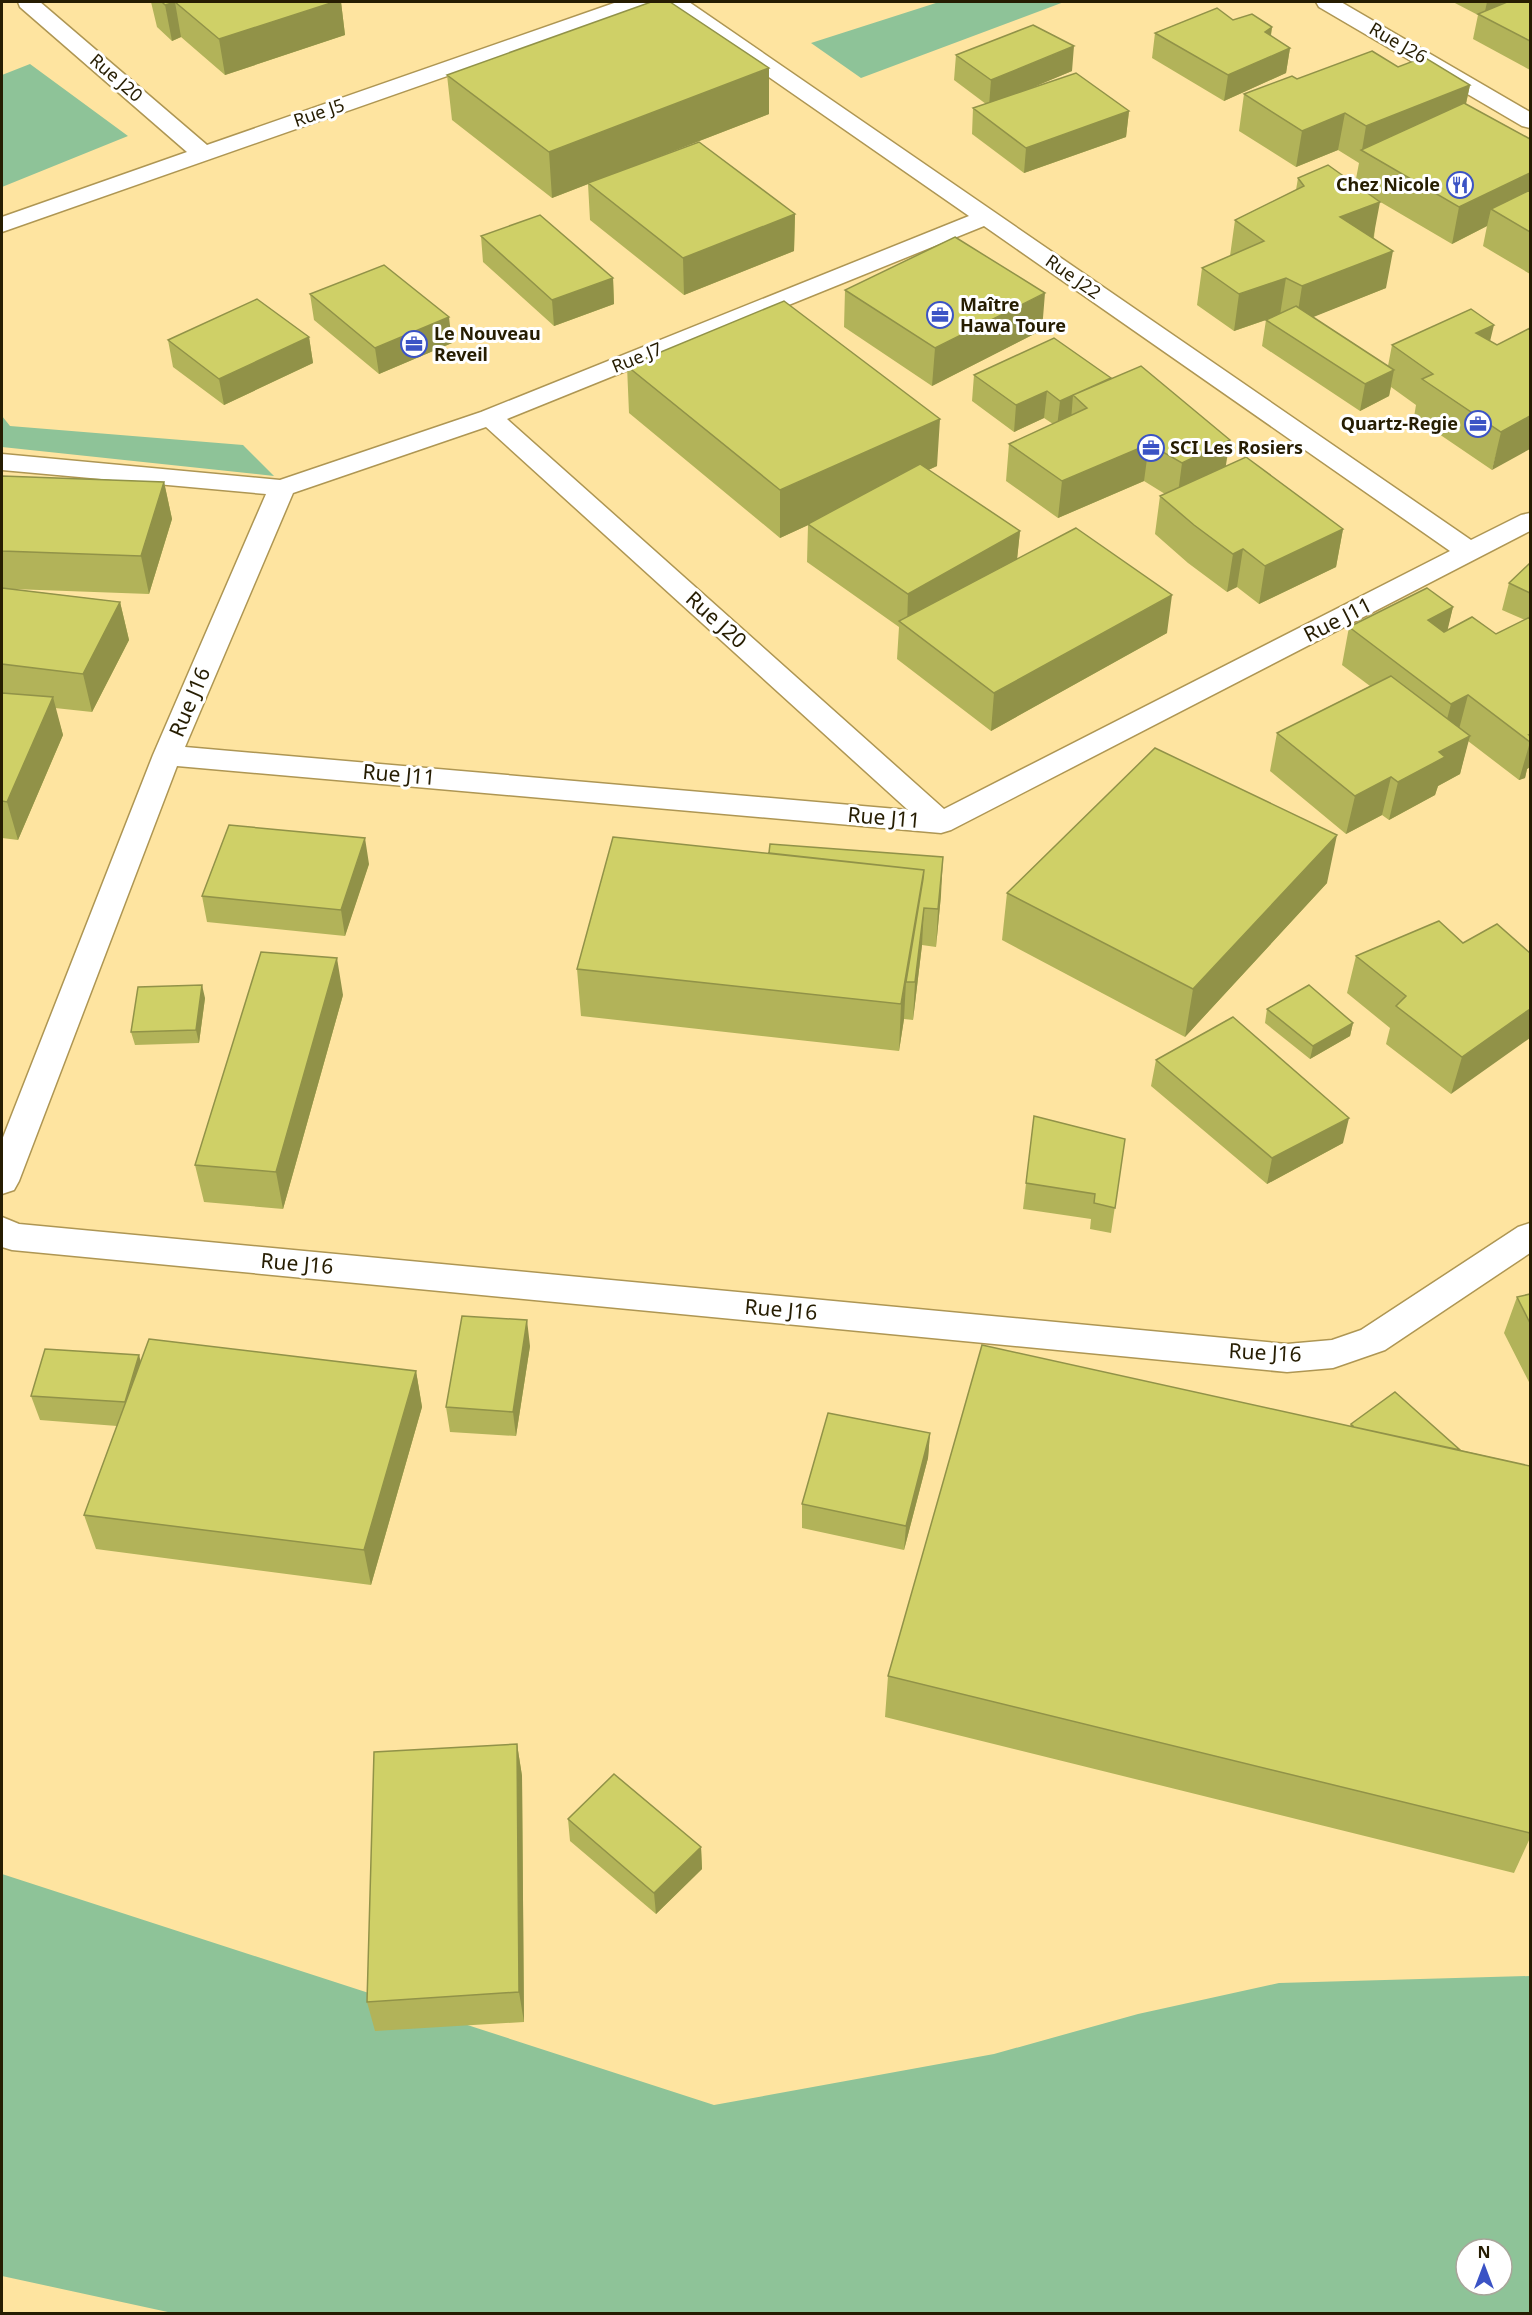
<svg xmlns="http://www.w3.org/2000/svg" width="1532" height="2315" viewBox="0 0 1532 2315" font-family="'Noto Sans',sans-serif">
	<style>
		.green { fill: #8ec398; fill-rule: evenodd }
		.lines { fill: none; stroke-linecap: round; stroke-linejoin: round }
		.street-casing { stroke: #ae9653; stroke-width: 3 }
		.street { fill: #fff; fill-rule: evenodd }
		.wall { fill: #b2b359 }
		.shaded-wall { fill: #919248 }
		.building { fill: #cfd067; stroke: #919248; stroke-width: 1.5 }
		.labels { text-anchor: middle; stroke-width: 6; stroke-linejoin: round; paint-order: stroke }
		.far-street-label { font-size: 18px; fill: #261d02; stroke: #fff }
		.far-poi-label { font-size: 18px; font-weight: bold; fill: #261d02; stroke: #fff; text-anchor: start }
		.street-label { font-size: 21px; fill: #261d02; stroke: #fff }
	</style>
	<rect width="100%" height="100%" fill="#fee4a0"/>
	<path class="green" d="M 939,2 L 1064,2 L 861,78 L 811,43 Z
		M 30,64 L 128,136 L 2,187 L 2,75 Z
		M 2,416 L 10,426 L 243,445 L 274,476 L 2,447 Z
		M 2,1874 L 714,2105 L 994,2054 L 1138,2014 L 1279,1983 L 1530,1976 L 1530,2313 L 177,2314 L 2,2276 ZM 1466,2249 L 1502,2249 L 1502,2285 L 1466,2285 Z"/>
	<g class="lines">
		<defs>
			<path id="street" d="M 18,2 L 40,2 L 207,145 L 617,2 L 647,2 L 644,7 L 2,232 L 2,217 L 187,152 L 20,7 Z
				M 666,2 L 689,2 L 1471,540 L 1521,515 L 1530,513 L 1530,531 L 951,830 L 941,833 L 177,766 L 19,1181 L 14,1190 L 2,1194 L 2,1140 L 153,755 L 266,494 L 2,470 L 2,454 L 280,480 L 481,412 L 969,216 L 668,7 ZM 984,226 L 1450,551 L 944,809 L 507,419 ZM 486,427 L 908,810 L 185,747 L 293,493 Z
				M 1316,2 L 1341,2 L 1530,112 L 1530,128 L 1522,126 L 1319,7 Z
				M 2,1217 L 19,1224 L 1287,1344 L 1332,1340 L 1361,1330 L 1518,1227 L 1530,1223 L 1530,1253 L 1385,1350 L 1333,1368 L 1287,1372 L 12,1250 L 2,1247 Z"/>
		</defs>
		<use href="#street" class="street-casing"/>
		<use href="#street" class="street"/>
	</g>
	<path class="wall" d="M 151,2 L 341,2 L 345,35 L 225,75 L 181,37 L 172,41 L 157,27 Z
		M 1453,2 L 1530,2 L 1530,70 L 1473,39 L 1478,15 Z
		M 1233,20 L 1272,27 L 1271,36 L 1290,48 L 1286,73 L 1224,101 L 1152,58 L 1155,33 Z
		M 956,55 L 1072,71 L 1023,91 L 1129,111 L 1126,137 L 1024,173 L 972,134 L 973,108 L 986,104 L 954,80 Z
		M 1398,67 L 1470,85 L 1466,104 L 1530,139 L 1530,274 L 1483,246 L 1487,226 L 1452,244 L 1377,200 L 1374,238 L 1386,288 L 1312,317 L 1388,366 L 1392,345 L 1490,341 L 1497,345 L 1530,328 L 1492,470 L 1414,417 L 1416,405 L 1391,387 L 1389,396 L 1360,411 L 1262,346 L 1266,320 L 1234,331 L 1197,305 L 1202,268 L 1230,256 L 1235,220 L 1296,190 L 1298,178 L 1355,184 L 1359,163 L 1338,150 L 1296,167 L 1239,131 L 1244,94 L 1297,79 Z
		M 769,68 L 769,114 L 616,173 L 795,214 L 794,251 L 684,295 L 590,220 L 588,184 L 552,198 L 452,120 L 447,75 Z
		M 481,236 L 613,278 L 614,304 L 554,326 L 483,262 Z
		M 845,290 L 1042,330 L 932,386 L 844,327 Z
		M 310,294 L 452,343 L 379,374 L 314,320 Z
		M 309,337 L 313,363 L 224,405 L 173,367 L 168,340 Z
		M 627,366 L 937,466 L 928,470 L 1020,531 L 1017,559 L 1167,633 L 991,731 L 897,659 L 899,627 L 807,562 L 808,525 L 780,538 L 629,413 Z
		M 974,375 L 1111,379 L 1226,466 L 1343,529 L 1336,567 L 1259,604 L 1237,587 L 1227,592 L 1188,563 L 1155,534 L 1160,496 L 1165,494 L 1144,481 L 1058,518 L 1006,481 L 1009,444 L 1053,424 L 1044,418 L 1014,432 L 972,401 Z
		M 2,476 L 164,482 L 172,519 L 149,594 L 12,589 L 120,602 L 129,640 L 92,712 L 55,708 L 63,735 L 18,840 L 2,838 Z
		M 1530,563 L 1530,767 L 1527,769 L 1525,778 L 1519,780 L 1468,741 L 1460,774 L 1438,786 L 1435,795 L 1389,820 L 1382,815 L 1346,834 L 1270,771 L 1277,733 L 1370,686 L 1342,665 L 1349,627 L 1453,607 L 1447,630 L 1496,634 L 1525,620 L 1502,610 L 1509,583 Z
		M 369,864 L 345,936 L 207,922 L 202,896 Z
		M 1327,883 L 1185,1037 L 1002,940 L 1007,893 Z
		M 941,895 L 936,947 L 922,945 L 913,1020 L 904,1019 L 899,1051 L 581,1016 L 577,969 Z
		M 1463,943 L 1530,953 L 1451,1094 L 1386,1044 L 1390,1028 L 1347,993 L 1356,956 Z
		M 343,995 L 283,1209 L 204,1202 L 195,1165 Z
		M 205,998 L 199,1043 L 135,1045 L 131,1032 Z
		M 1267,1009 L 1353,1023 L 1350,1036 L 1310,1059 L 1265,1023 Z
		M 1156,1060 L 1343,1143 L 1267,1184 L 1151,1086 Z
		M 1034,1116 L 1125,1139 L 1111,1233 L 1090,1229 L 1091,1219 L 1023,1209 Z
		M 1530,1294 L 1530,1384 L 1504,1333 L 1517,1297 Z
		M 530,1346 L 516,1436 L 450,1432 L 446,1407 Z
		M 140,1361 L 416,1371 L 422,1407 L 371,1585 L 96,1549 L 84,1515 L 117,1426 L 40,1420 L 31,1396 Z
		M 1351,1424 L 1460,1450 L 1530,1466 L 1530,1838 L 1514,1873 L 885,1717 L 888,1676 L 1350,1426 Z
		M 930,1433 L 928,1458 L 904,1550 L 802,1528 L 802,1504 Z
		M 517,1744 L 522,1776 L 524,2022 L 375,2031 L 367,2002 Z
		M 568,1819 L 701,1847 L 702,1869 L 656,1914 L 570,1841 Z"/>
	<path class="shaded-wall" d="M 175,2 L 181,37 L 172,41 L 165,5 Z
		M 334,2 L 341,2 L 345,35 L 225,75 L 219,39 Z
		M 1487,2 L 1502,2 L 1500,11 L 1484,16 Z
		M 1272,27 L 1268,52 L 1265,32 Z
		M 1074,46 L 1072,71 L 989,106 L 991,80 Z
		M 1290,48 L 1286,73 L 1224,101 L 1228,75 Z
		M 769,68 L 769,114 L 552,198 L 549,152 Z
		M 1470,85 L 1462,121 L 1362,150 L 1366,126 Z
		M 1129,111 L 1126,137 L 1024,173 L 1026,148 Z
		M 1345,113 L 1338,150 L 1296,167 L 1302,131 Z
		M 1530,173 L 1530,206 L 1491,209 L 1487,226 L 1452,244 L 1459,207 Z
		M 1380,202 L 1373,239 L 1340,217 Z
		M 795,214 L 794,251 L 684,295 L 683,258 Z
		M 1393,251 L 1386,288 L 1296,324 L 1302,286 Z
		M 613,278 L 614,304 L 554,326 L 552,300 Z
		M 1286,278 L 1280,315 L 1234,331 L 1239,294 Z
		M 1045,293 L 1042,330 L 932,386 L 935,348 Z
		M 449,317 L 452,343 L 379,374 L 375,348 Z
		M 1494,325 L 1485,362 L 1476,333 Z
		M 309,337 L 313,363 L 224,405 L 219,379 Z
		M 1394,370 L 1389,396 L 1360,411 L 1365,384 Z
		M 1111,378 L 1108,404 L 1087,408 L 1073,395 L 1071,421 L 1057,427 L 1060,401 Z
		M 1047,391 L 1044,418 L 1014,432 L 1016,405 Z
		M 1530,416 L 1530,449 L 1492,470 L 1501,432 Z
		M 940,419 L 937,466 L 780,538 L 780,490 Z
		M 1230,440 L 1224,477 L 1177,501 L 1182,463 Z
		M 1149,444 L 1144,481 L 1058,518 L 1062,481 Z
		M 164,482 L 172,519 L 149,594 L 141,556 Z
		M 1343,529 L 1336,567 L 1259,604 L 1265,566 Z
		M 1020,531 L 1016,569 L 907,627 L 908,594 Z
		M 1243,549 L 1237,587 L 1227,592 L 1233,554 Z
		M 1172,595 L 1167,633 L 991,731 L 994,693 Z
		M 120,602 L 129,640 L 92,712 L 83,674 Z
		M 1453,607 L 1444,645 L 1428,620 Z
		M 1468,695 L 1458,733 L 1441,742 L 1451,704 Z
		M 53,697 L 63,735 L 18,840 L 7,802 Z
		M 1529,735 L 1530,735 L 1530,767 L 1527,769 L 1525,778 L 1519,780 L 1530,742 Z
		M 1470,736 L 1460,774 L 1438,786 L 1435,795 L 1389,820 L 1398,782 L 1439,752 Z
		M 1391,777 L 1382,815 L 1346,834 L 1355,796 Z
		M 1337,835 L 1327,883 L 1185,1037 L 1193,989 Z
		M 365,838 L 369,864 L 345,936 L 341,910 Z
		M 943,857 L 941,895 L 936,947 L 938,909 Z
		M 924,870 L 921,917 L 906,982 L 904,1019 L 899,1051 L 901,1004 Z
		M 924,908 L 922,945 L 913,1020 L 915,982 Z
		M 337,958 L 343,995 L 283,1209 L 276,1172 Z
		M 202,985 L 205,998 L 199,1043 L 196,1030 Z
		M 1530,1009 L 1530,1038 L 1451,1094 L 1462,1057 Z
		M 1353,1023 L 1350,1036 L 1310,1059 L 1313,1046 Z
		M 1349,1118 L 1343,1143 L 1267,1184 L 1272,1158 Z
		M 527,1320 L 530,1346 L 516,1436 L 513,1412 Z
		M 139,1355 L 146,1380 L 126,1402 Z
		M 416,1371 L 422,1407 L 371,1585 L 364,1550 Z
		M 930,1433 L 928,1458 L 904,1550 L 906,1526 Z
		M 517,1744 L 522,1776 L 524,2022 L 519,1992 Z
		M 701,1847 L 702,1869 L 656,1914 L 654,1893 Z"/>
	<path class="building" d="M 162,2 L 334,2 L 219,39 L 175,2 L 165,5 Z
		M 651,2 L 670,2 L 769,68 L 549,152 L 447,75 Z
		M 1507,2 L 1530,2 L 1530,41 L 1478,14 Z
		M 1217,8 L 1233,20 L 1252,14 L 1272,27 L 1265,32 L 1290,48 L 1228,75 L 1155,33 Z
		M 1033,25 L 1074,46 L 991,80 L 956,55 Z
		M 1372,51 L 1398,67 L 1424,57 L 1470,85 L 1366,126 L 1345,113 L 1302,131 L 1244,94 L 1292,76 L 1297,79 Z
		M 1076,73 L 1129,111 L 1026,148 L 973,108 Z
		M 1464,103 L 1530,139 L 1530,173 L 1459,207 L 1361,150 Z
		M 699,142 L 795,214 L 683,258 L 588,183 Z
		M 1328,165 L 1380,202 L 1340,217 L 1393,251 L 1302,286 L 1286,278 L 1239,294 L 1202,268 L 1264,241 L 1235,220 L 1304,186 L 1298,178 Z
		M 1530,190 L 1530,232 L 1491,209 Z
		M 540,215 L 613,278 L 552,300 L 481,236 Z
		M 955,237 L 1045,293 L 935,348 L 845,290 Z
		M 384,265 L 449,317 L 375,348 L 310,294 Z
		M 257,299 L 309,337 L 219,379 L 168,340 Z
		M 784,301 L 940,419 L 780,490 L 627,366 Z
		M 1296,306 L 1394,370 L 1365,384 L 1266,320 Z
		M 1471,309 L 1494,325 L 1476,333 L 1497,345 L 1530,328 L 1530,416 L 1501,432 L 1422,379 L 1433,374 L 1392,345 Z
		M 1054,338 L 1111,378 L 1060,401 L 1047,391 L 1016,405 L 974,375 Z
		M 1141,366 L 1230,440 L 1182,463 L 1149,444 L 1062,481 L 1009,444 L 1087,408 L 1073,395 Z
		M 1246,457 L 1343,529 L 1265,566 L 1243,549 L 1233,554 L 1194,525 L 1160,496 Z
		M 920,464 L 1020,531 L 908,594 L 808,524 Z
		M 2,476 L 164,482 L 141,556 L 2,551 Z
		M 1076,528 L 1172,595 L 994,693 L 899,621 Z
		M 1530,563 L 1530,593 L 1509,583 Z
		M 2,588 L 120,602 L 83,674 L 2,664 Z
		M 1427,588 L 1453,607 L 1428,620 L 1444,632 L 1472,617 L 1496,634 L 1530,617 L 1530,735 L 1529,735 L 1530,736 L 1530,742 L 1468,695 L 1451,704 L 1349,627 Z
		M 1391,676 L 1470,736 L 1439,752 L 1445,757 L 1398,782 L 1391,777 L 1355,796 L 1277,733 Z
		M 2,693 L 53,697 L 7,802 L 2,801 Z
		M 1155,748 L 1337,835 L 1193,989 L 1007,893 Z
		M 229,825 L 365,838 L 341,910 L 202,896 Z
		M 613,837 L 924,870 L 901,1004 L 577,969 Z
		M 770,844 L 943,857 L 938,909 L 924,908 L 915,982 L 906,982 L 923,879 L 924,870 L 769,853 Z
		M 1439,921 L 1463,943 L 1497,924 L 1530,953 L 1530,1009 L 1462,1057 L 1396,1006 L 1406,996 L 1356,956 Z
		M 261,952 L 337,958 L 276,1172 L 195,1165 Z
		M 202,985 L 196,1030 L 131,1032 L 138,987 Z
		M 1309,985 L 1353,1023 L 1313,1046 L 1267,1009 Z
		M 1233,1017 L 1349,1118 L 1272,1158 L 1156,1060 Z
		M 1034,1116 L 1125,1139 L 1115,1208 L 1094,1203 L 1095,1194 L 1026,1183 Z
		M 1530,1294 L 1530,1323 L 1517,1297 Z
		M 462,1316 L 527,1320 L 513,1412 L 446,1407 Z
		M 149,1339 L 416,1371 L 364,1550 L 84,1515 Z
		M 982,1345 L 1530,1466 L 1530,1833 L 888,1676 Z
		M 45,1349 L 139,1355 L 125,1402 L 31,1396 Z
		M 1395,1392 L 1460,1450 L 1354,1427 L 1351,1424 Z
		M 828,1413 L 930,1433 L 906,1526 L 802,1504 Z
		M 517,1744 L 519,1992 L 367,2002 L 374,1752 Z
		M 614,1774 L 701,1847 L 654,1893 L 568,1819 Z"/>
	<defs>
		<symbol id="restaurant-ring" viewBox="-11 -11 22 22"><circle r="9.5" fill="#fff" stroke="#3b53c5" stroke-width="1.5"/><path d="M-5-6h1v4h1v-4h1v4h1v-4h1v5L-1.5 .5V6h-2V.5L-5-1ZM5-6V6H3V1.5H1.5Q1.5-4 5-6Z" fill="#3b53c5"/></symbol>
		<symbol id="office-ring" viewBox="-11 -11 22 22"><circle r="9.5" fill="#fff" stroke="#3b53c5" stroke-width="1.5"/><path d="M-6-3h4V-5.5h4V-3h4V5H-6ZM-1-4.5V-3h2v-1.5ZM-6 0V1H6V0Z" fill="#3b53c5"/></symbol>
	</defs>
	<g fill-rule="evenodd">
		<use href="#restaurant-ring" x="1445" y="170" width="30" height="30"/>
		<use href="#office-ring" x="925" y="300" width="30" height="30"/>
		<use href="#office-ring" x="399" y="329" width="30" height="30"/>
		<use href="#office-ring" x="1463" y="409" width="30" height="30"/>
		<use href="#office-ring" x="1136" y="433" width="30" height="30"/>
	</g>
	<g class="labels">
		<g class="far-street-label">
			<text transform="translate(1398 43) rotate(30)" y="6">Rue J26</text>
			<text transform="translate(116 78) rotate(41)" y="6">Rue J20</text>
			<text transform="translate(319 113) rotate(-19)" y="6">Rue J5</text>
			<text transform="translate(1073 277) rotate(35)" y="6">Rue J22</text>
			<text transform="translate(637 358) rotate(-22)" y="6">Rue J7</text>
		</g>
		<g class="far-poi-label">
			<text x="1440" y="191" text-anchor="end">Chez Nicole</text>
			<text x="960" y="311">Maître<tspan x="960" dy="21">Hawa Toure</tspan></text>
			<text x="434" y="340">Le Nouveau<tspan x="434" dy="21">Reveil</tspan></text>
			<text x="1458" y="430" text-anchor="end">Quartz-Regie</text>
			<text x="1170" y="454">SCI Les Rosiers</text>
		</g>
		<g class="street-label">
			<text transform="translate(716 620) rotate(42)" y="7">Rue J20</text>
			<text transform="translate(1338 620) rotate(-27)" y="7">Rue J11</text>
			<text transform="translate(190 702) rotate(-67)" y="7">Rue J16</text>
			<text transform="translate(399 775) rotate(5)" y="7">Rue J11</text>
			<text transform="translate(884 818) rotate(5)" y="7">Rue J11</text>
			<text transform="translate(297 1264) rotate(5)" y="7">Rue J16</text>
			<text transform="translate(781 1310) rotate(5)" y="7">Rue J16</text>
			<text transform="translate(1265 1353) rotate(3)" y="7">Rue J16</text>
		</g>
	</g>
	<rect width="1532" height="2315" fill="none" stroke="#261d02" stroke-width="6"/>
	<g transform="translate(1484 2267)"><circle r="28" fill="#ffffff" stroke="#a8a59a" stroke-width="1.5"/>
	<path d="M0-4.5L10 22L0 15L-10 22Z" fill="#3b53c5"/>
	<text y="-9" font-size="16" font-weight="bold" text-anchor="middle" fill="#261d02">N</text>
	</g>
</svg>
